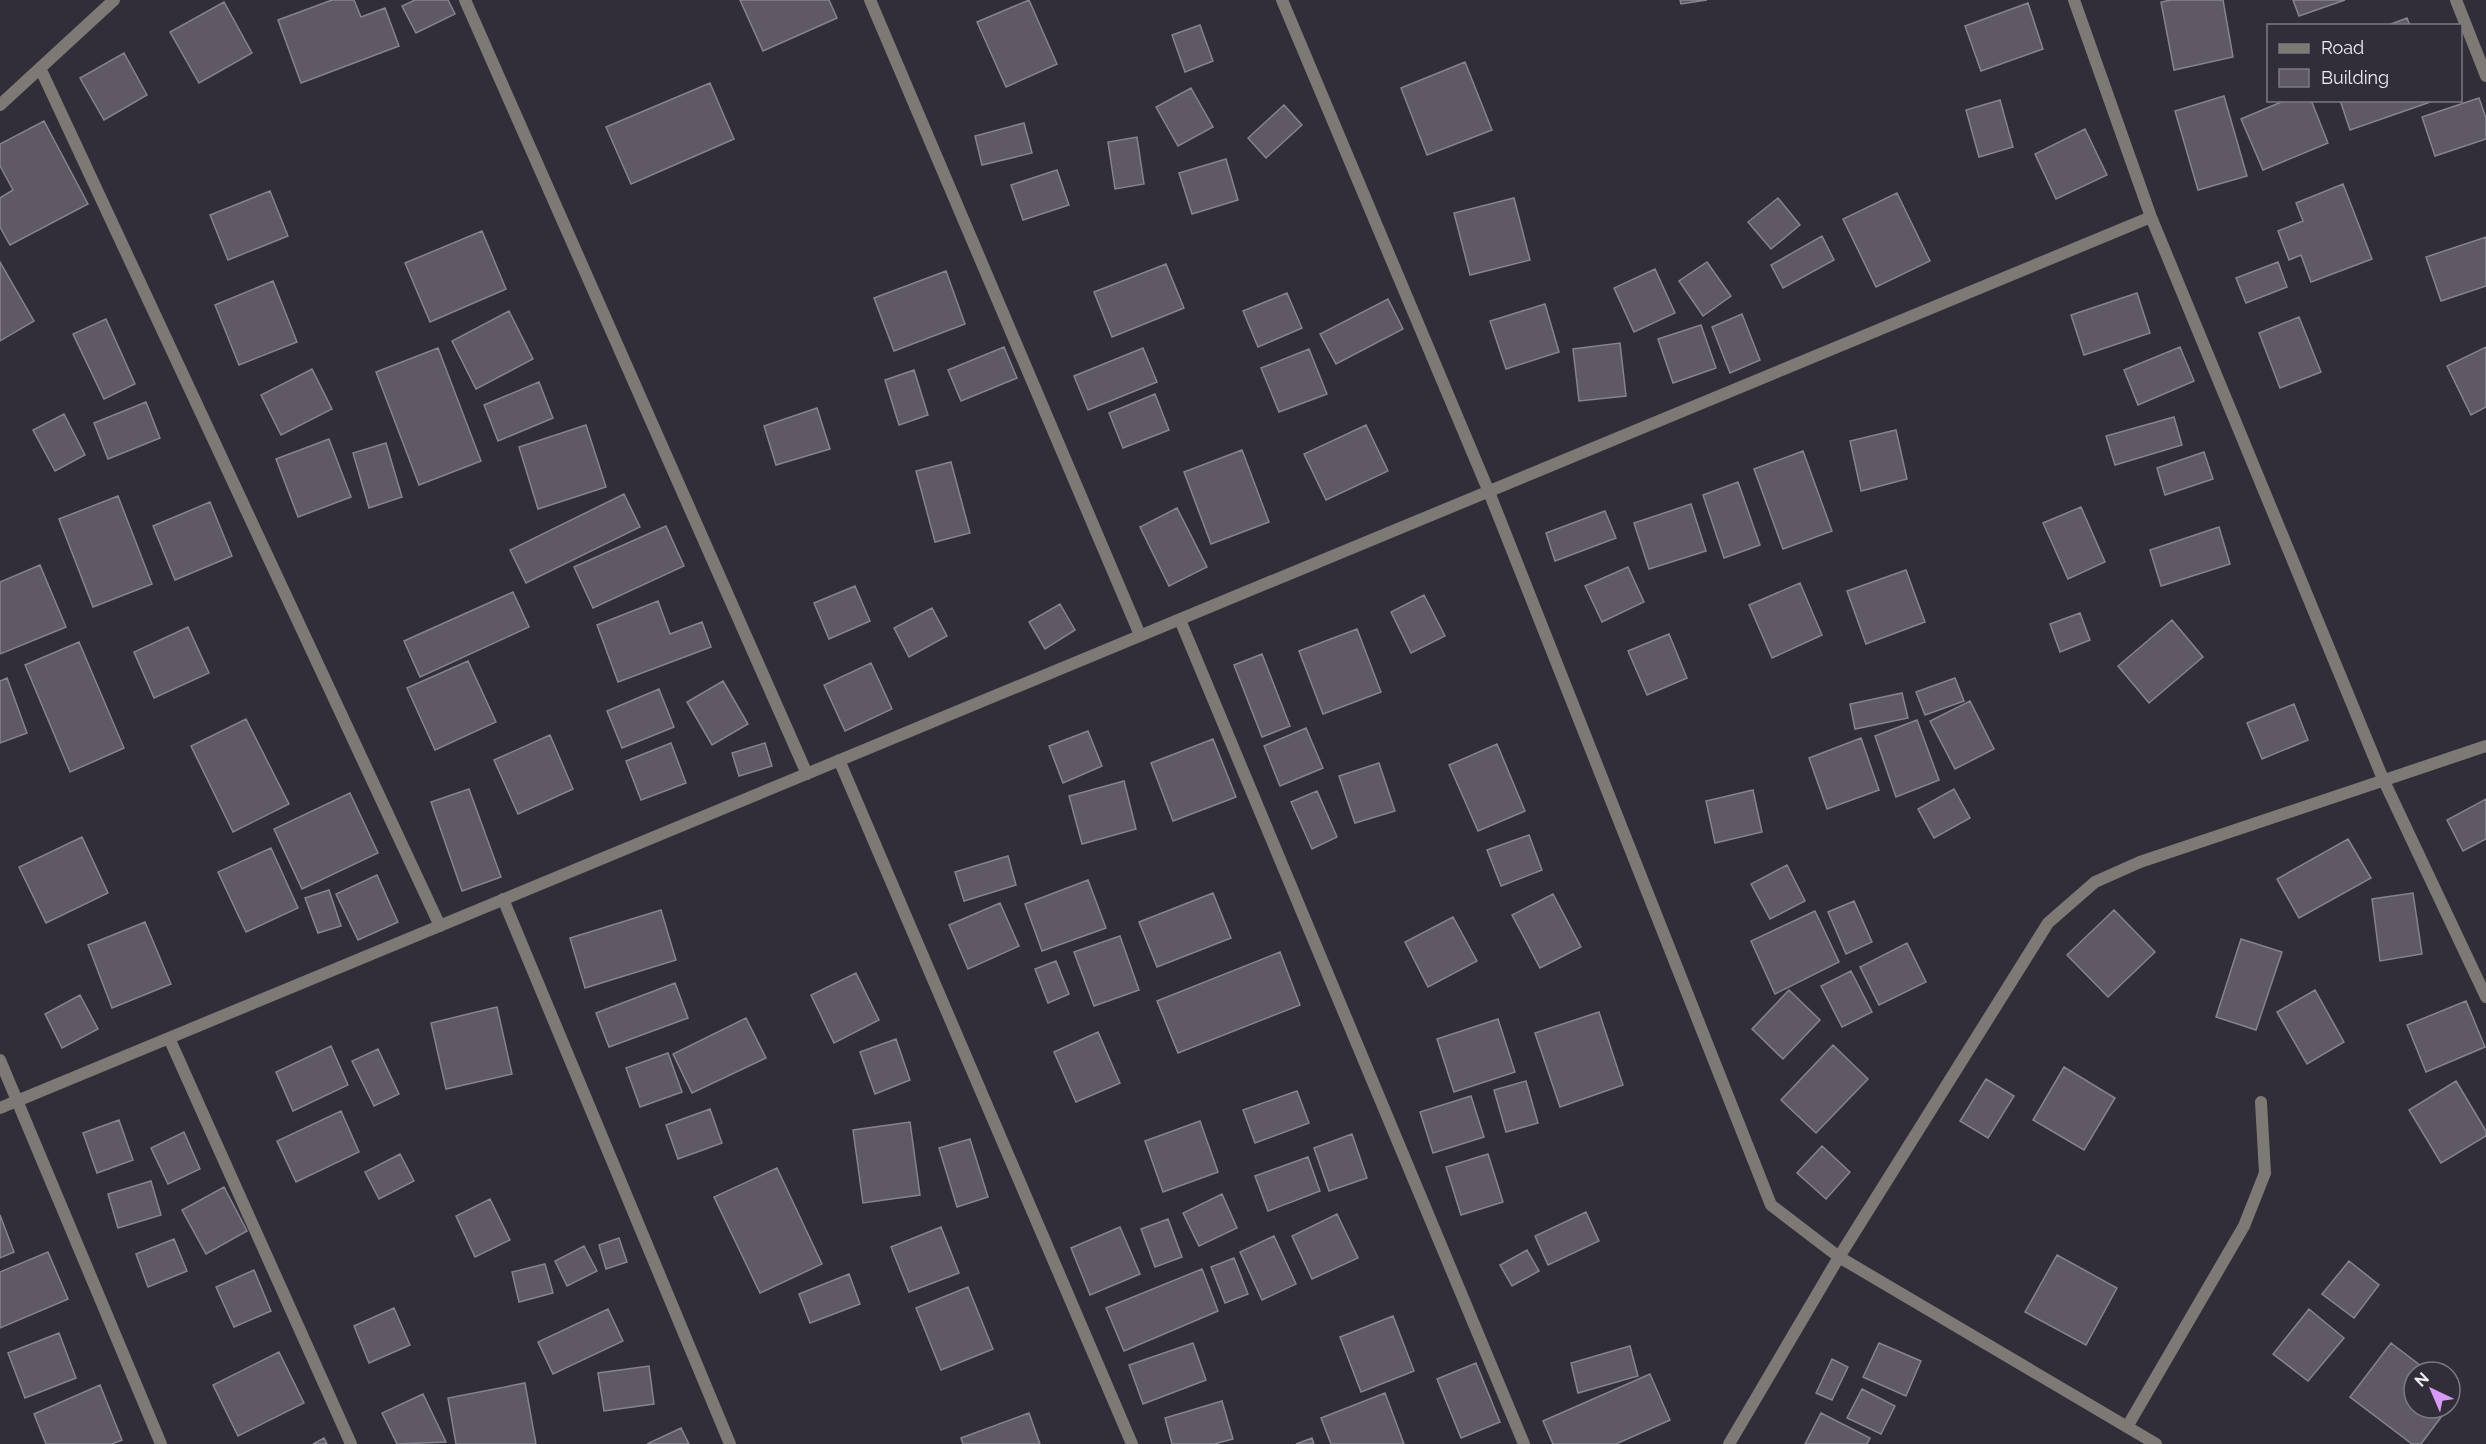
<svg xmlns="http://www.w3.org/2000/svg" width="2486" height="1444" viewBox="0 0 2486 1444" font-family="Raleway,sans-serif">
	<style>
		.building { fill: #5e5965; stroke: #87828f; stroke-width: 1.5 }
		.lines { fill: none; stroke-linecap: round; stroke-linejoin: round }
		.street { stroke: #7d7974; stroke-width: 12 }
	</style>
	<rect width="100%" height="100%" fill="#322e39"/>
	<path class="building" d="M 332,0 L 354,0 L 361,17 L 385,8 L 399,46 L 301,83 L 278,20 Z
		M 415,0 L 448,0 L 455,14 L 416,33 L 402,6 Z
		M 740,0 L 829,0 L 837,18 L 763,51 Z
		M 1029,0 L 1057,64 L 1006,87 L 977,22 Z
		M 1680,0 L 1707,0 L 1681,4 Z
		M 2171,0 L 2223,0 L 2233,57 L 2174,70 L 2161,2 Z
		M 2293,0 L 2345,0 L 2299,16 Z
		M 224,2 L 252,53 L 199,83 L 170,32 Z
		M 2028,3 L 2043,49 L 1981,71 L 1965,26 Z
		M 2407,18 L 2410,26 L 2386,26 Z
		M 1200,25 L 1213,61 L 1185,72 L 1172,35 Z
		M 124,53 L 147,95 L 104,120 L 80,78 Z
		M 1465,62 L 1492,130 L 1427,155 L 1401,88 Z
		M 710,83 L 734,139 L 631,184 L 606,127 Z
		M 1191,88 L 1213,127 L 1178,146 L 1156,107 Z
		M 2224,96 L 2247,176 L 2198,190 L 2175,111 Z
		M 2479,98 L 2486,118 L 2486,139 L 2435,156 L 2422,117 Z
		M 2000,100 L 2013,147 L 1979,157 L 1966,110 Z
		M 2286,100 L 2311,100 L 2328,143 L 2263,170 L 2241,119 Z
		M 2340,100 L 2436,100 L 2350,130 Z
		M 1284,105 L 1302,125 L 1266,158 L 1248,138 Z
		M 44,121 L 88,204 L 10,245 L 0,227 L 0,198 L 13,190 L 0,166 L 0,144 Z
		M 1024,123 L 1032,153 L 982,165 L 975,136 Z
		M 2085,129 L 2107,175 L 2056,199 L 2035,154 Z
		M 1137,137 L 1144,184 L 1115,189 L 1108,142 Z
		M 1226,159 L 1238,200 L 1192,214 L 1179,173 Z
		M 1057,170 L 1069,205 L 1023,220 L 1011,185 Z
		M 2343,184 L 2372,259 L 2311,282 L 2301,255 L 2289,260 L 2278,231 L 2303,221 L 2296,203 Z
		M 270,191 L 288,236 L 228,260 L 210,215 Z
		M 1897,193 L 1930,261 L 1876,287 L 1843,219 Z
		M 1514,198 L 1530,260 L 1470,275 L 1454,213 Z
		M 1778,198 L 1800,225 L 1771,249 L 1748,222 Z
		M 482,231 L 506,289 L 430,322 L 405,263 Z
		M 1822,236 L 1834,260 L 1783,288 L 1771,265 Z
		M 2486,237 L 2486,286 L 2441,301 L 2426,257 Z
		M 0,262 L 34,321 L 0,341 Z
		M 1707,262 L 1731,296 L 1703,316 L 1679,281 Z
		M 2278,262 L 2287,287 L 2246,303 L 2236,278 Z
		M 1166,264 L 1184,308 L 1112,337 L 1094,292 Z
		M 1655,269 L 1675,313 L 1634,332 L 1614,288 Z
		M 946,271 L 965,324 L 894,351 L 874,298 Z
		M 273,281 L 297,342 L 239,365 L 215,305 Z
		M 1287,293 L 1302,328 L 1258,347 L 1243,311 Z
		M 2137,293 L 2150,333 L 2084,355 L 2071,315 Z
		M 1388,299 L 1403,329 L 1336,364 L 1320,334 Z
		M 1545,304 L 1559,352 L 1506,369 L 1490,321 Z
		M 509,311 L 533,359 L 476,389 L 452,341 Z
		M 1742,314 L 1760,360 L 1730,373 L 1712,327 Z
		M 2299,317 L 2321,372 L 2280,388 L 2259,333 Z
		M 106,319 L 135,384 L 104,399 L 73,334 Z
		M 1701,325 L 1716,368 L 1673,383 L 1658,339 Z
		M 1620,343 L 1626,396 L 1579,401 L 1573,349 Z
		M 1004,347 L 1017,378 L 961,401 L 948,370 Z
		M 2180,347 L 2194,381 L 2138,405 L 2124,370 Z
		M 2486,347 L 2486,407 L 2471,415 L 2447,366 Z
		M 438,348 L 481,461 L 419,485 L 376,372 Z
		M 1143,348 L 1157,382 L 1088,410 L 1074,376 Z
		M 1309,349 L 1327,394 L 1279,412 L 1261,368 Z
		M 312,369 L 332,409 L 281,435 L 261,395 Z
		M 914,370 L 928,415 L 899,425 L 885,380 Z
		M 539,382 L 553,418 L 498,441 L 484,405 Z
		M 1155,394 L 1169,430 L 1123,448 L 1109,413 Z
		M 146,402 L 160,438 L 108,459 L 94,423 Z
		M 817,408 L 830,449 L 776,465 L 764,426 Z
		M 64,414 L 85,455 L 55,471 L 33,430 Z
		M 2174,417 L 2182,445 L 2115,465 L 2106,436 Z
		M 586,425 L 606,487 L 538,509 L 519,447 Z
		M 1366,425 L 1388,471 L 1326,500 L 1304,454 Z
		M 1896,430 L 1907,479 L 1861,491 L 1850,441 Z
		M 329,439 L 351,497 L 298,517 L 276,459 Z
		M 386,443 L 402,497 L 369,508 L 353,453 Z
		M 1242,450 L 1269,522 L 1211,544 L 1184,472 Z
		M 1803,451 L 1832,531 L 1783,549 L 1754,469 Z
		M 2204,452 L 2213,479 L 2165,495 L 2157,468 Z
		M 951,462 L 970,533 L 935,542 L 916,471 Z
		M 1738,482 L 1760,545 L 1724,558 L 1703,495 Z
		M 624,494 L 640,527 L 526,583 L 510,550 Z
		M 118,496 L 152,584 L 93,607 L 59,519 Z
		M 210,502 L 232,556 L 175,580 L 153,526 Z
		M 1691,504 L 1706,551 L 1649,569 L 1634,523 Z
		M 2081,507 L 2105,562 L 2068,579 L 2043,523 Z
		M 1177,508 L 1207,567 L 1169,586 L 1140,527 Z
		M 1605,511 L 1616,538 L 1555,561 L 1546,533 Z
		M 666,526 L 684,566 L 593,608 L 574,567 Z
		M 2219,527 L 2230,564 L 2161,586 L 2150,550 Z
		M 40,565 L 66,627 L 0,654 L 0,582 Z
		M 1628,567 L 1644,602 L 1602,622 L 1585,586 Z
		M 1906,570 L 1925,622 L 1866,644 L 1847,591 Z
		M 1800,583 L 1822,635 L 1772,658 L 1749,605 Z
		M 855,586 L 870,621 L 829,639 L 814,603 Z
		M 513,592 L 529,627 L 420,677 L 404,641 Z
		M 1424,595 L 1445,636 L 1411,653 L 1391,612 Z
		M 658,601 L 670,634 L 702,622 L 711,647 L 618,682 L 597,625 Z
		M 1060,604 L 1075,630 L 1045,649 L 1029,622 Z
		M 932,608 L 947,636 L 909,657 L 894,628 Z
		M 2080,613 L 2090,640 L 2060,652 L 2050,624 Z
		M 2172,620 L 2203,657 L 2149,703 L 2118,666 Z
		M 188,627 L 209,673 L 154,698 L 134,652 Z
		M 1357,629 L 1381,692 L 1323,714 L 1299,651 Z
		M 1669,634 L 1687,678 L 1647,695 L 1628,651 Z
		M 79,642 L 124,748 L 70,772 L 25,665 Z
		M 1262,654 L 1290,726 L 1262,737 L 1234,665 Z
		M 468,661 L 496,722 L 435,750 L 407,688 Z
		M 871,663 L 892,709 L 845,731 L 824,685 Z
		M 7,678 L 27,733 L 0,743 L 0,681 Z
		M 1955,678 L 1964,701 L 1925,715 L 1916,692 Z
		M 723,681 L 748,724 L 712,745 L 687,702 Z
		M 659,689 L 674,727 L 622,748 L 607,711 Z
		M 1902,693 L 1908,718 L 1855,729 L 1850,704 Z
		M 1970,701 L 1994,749 L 1955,769 L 1930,721 Z
		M 2294,704 L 2308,740 L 2262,759 L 2247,723 Z
		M 246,719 L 289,804 L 233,832 L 191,746 Z
		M 1917,720 L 1939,780 L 1896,797 L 1875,736 Z
		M 1306,728 L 1323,768 L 1280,786 L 1264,746 Z
		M 1088,731 L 1102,766 L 1063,783 L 1049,746 Z
		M 550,735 L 573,789 L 518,814 L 494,760 Z
		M 1861,738 L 1879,790 L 1827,809 L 1809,758 Z
		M 1213,739 L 1236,797 L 1173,821 L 1151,763 Z
		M 671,743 L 686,783 L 641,800 L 626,761 Z
		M 765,743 L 772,766 L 739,776 L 732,753 Z
		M 1497,744 L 1525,811 L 1478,831 L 1449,765 Z
		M 1379,763 L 1395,811 L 1355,823 L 1339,776 Z
		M 1124,781 L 1136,829 L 1082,844 L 1069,796 Z
		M 469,789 L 501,877 L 462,891 L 431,802 Z
		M 1954,789 L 1970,818 L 1934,838 L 1918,809 Z
		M 1753,790 L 1762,832 L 1715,843 L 1706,801 Z
		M 1317,791 L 1337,837 L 1312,849 L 1291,802 Z
		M 350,793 L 378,853 L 302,889 L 274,829 Z
		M 2486,799 L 2486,839 L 2463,851 L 2447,820 Z
		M 1529,835 L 1542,870 L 1501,886 L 1487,850 Z
		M 82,837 L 108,893 L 46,923 L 19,867 Z
		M 2348,839 L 2371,878 L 2299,918 L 2277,879 Z
		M 271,848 L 298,908 L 246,932 L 218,872 Z
		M 1008,856 L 1016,885 L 964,901 L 955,872 Z
		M 1787,865 L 1805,901 L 1770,919 L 1751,884 Z
		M 377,875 L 398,922 L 358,940 L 336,894 Z
		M 1088,880 L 1106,928 L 1042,951 L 1025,904 Z
		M 329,890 L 341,926 L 318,933 L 305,898 Z
		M 1213,893 L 1231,938 L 1157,967 L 1139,922 Z
		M 2413,893 L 2422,954 L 2380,961 L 2372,899 Z
		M 1553,894 L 1581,947 L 1540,968 L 1512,915 Z
		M 1854,901 L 1872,942 L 1846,954 L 1828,912 Z
		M 1000,903 L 1019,946 L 968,969 L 949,925 Z
		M 661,910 L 676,960 L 585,988 L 570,938 Z
		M 2114,910 L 2155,952 L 2108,997 L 2067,955 Z
		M 1815,911 L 1839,962 L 1775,994 L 1751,941 Z
		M 1453,917 L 1477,961 L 1428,987 L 1405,942 Z
		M 145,922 L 171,984 L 112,1008 L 88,945 Z
		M 1120,936 L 1139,990 L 1094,1006 L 1074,952 Z
		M 2241,939 L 2282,952 L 2256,1030 L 2216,1017 Z
		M 1907,943 L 1926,982 L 1879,1005 L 1860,967 Z
		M 1280,952 L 1300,1005 L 1178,1053 L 1157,1001 Z
		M 1056,961 L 1069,994 L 1048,1003 L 1035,969 Z
		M 1851,971 L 1872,1012 L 1842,1027 L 1821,986 Z
		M 856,973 L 879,1020 L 834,1043 L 811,995 Z
		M 675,983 L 688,1018 L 609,1047 L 596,1013 Z
		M 1789,990 L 1820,1020 L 1783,1059 L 1752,1029 Z
		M 2315,990 L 2344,1042 L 2307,1064 L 2277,1012 Z
		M 80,995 L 98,1029 L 62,1048 L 45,1014 Z
		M 2466,1001 L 2485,1047 L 2426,1072 L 2407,1025 Z
		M 497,1007 L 512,1074 L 446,1089 L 431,1023 Z
		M 1599,1012 L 1623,1085 L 1560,1107 L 1535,1033 Z
		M 746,1018 L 766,1058 L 692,1093 L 673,1054 Z
		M 1498,1019 L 1515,1072 L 1454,1092 L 1437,1039 Z
		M 1098,1032 L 1120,1083 L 1076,1102 L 1054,1052 Z
		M 896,1039 L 910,1080 L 875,1094 L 860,1052 Z
		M 1833,1045 L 1868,1079 L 1816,1133 L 1781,1100 Z
		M 331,1046 L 348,1085 L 293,1111 L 276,1072 Z
		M 378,1049 L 399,1094 L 374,1106 L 352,1061 Z
		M 668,1053 L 682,1092 L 640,1107 L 626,1068 Z
		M 2064,1067 L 2115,1098 L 2084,1150 L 2033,1120 Z
		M 1986,1079 L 2014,1096 L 1988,1138 L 1960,1121 Z
		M 1526,1081 L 1538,1123 L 1506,1132 L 1494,1090 Z
		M 2456,1081 L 2486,1131 L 2486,1136 L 2441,1163 L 2409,1110 Z
		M 1297,1091 L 1309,1123 L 1255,1143 L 1243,1110 Z
		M 1471,1096 L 1484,1137 L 1433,1153 L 1420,1112 Z
		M 710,1109 L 722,1143 L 678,1159 L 666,1125 Z
		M 341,1111 L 359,1152 L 296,1182 L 277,1141 Z
		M 119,1120 L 133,1160 L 97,1173 L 83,1133 Z
		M 1200,1121 L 1218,1172 L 1163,1192 L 1145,1141 Z
		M 910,1122 L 920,1195 L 863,1203 L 853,1130 Z
		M 184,1132 L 200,1169 L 168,1184 L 151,1148 Z
		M 1352,1134 L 1367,1178 L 1329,1191 L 1314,1148 Z
		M 970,1139 L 988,1197 L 957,1207 L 939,1148 Z
		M 1822,1146 L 1850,1172 L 1826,1199 L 1797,1173 Z
		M 400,1154 L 414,1181 L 379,1199 L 365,1172 Z
		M 1488,1154 L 1503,1202 L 1461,1215 L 1446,1167 Z
		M 1308,1157 L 1320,1191 L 1268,1211 L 1255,1176 Z
		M 777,1168 L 822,1264 L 760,1293 L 714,1197 Z
		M 151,1181 L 161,1215 L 118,1228 L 108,1194 Z
		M 224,1187 L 247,1231 L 206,1254 L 182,1210 Z
		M 1222,1194 L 1237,1228 L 1199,1246 L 1183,1213 Z
		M 490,1199 L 510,1240 L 475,1257 L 456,1216 Z
		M 1586,1212 L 1599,1241 L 1548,1265 L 1535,1236 Z
		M 1337,1214 L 1358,1258 L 1312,1279 L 1292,1236 Z
		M 0,1215 L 14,1252 L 0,1258 Z
		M 1168,1219 L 1182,1257 L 1155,1267 L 1141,1229 Z
		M 941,1227 L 959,1273 L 909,1292 L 891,1247 Z
		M 1120,1227 L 1140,1274 L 1090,1295 L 1071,1248 Z
		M 1274,1236 L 1296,1284 L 1262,1300 L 1240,1252 Z
		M 619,1238 L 627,1262 L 606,1269 L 599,1245 Z
		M 174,1239 L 187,1271 L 148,1287 L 136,1254 Z
		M 584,1246 L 597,1271 L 567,1286 L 555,1261 Z
		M 1527,1250 L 1539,1271 L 1512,1286 L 1500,1265 Z
		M 48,1252 L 68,1299 L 0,1328 L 0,1272 Z
		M 2057,1255 L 2117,1288 L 2086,1345 L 2025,1312 Z
		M 1234,1258 L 1248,1294 L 1225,1303 L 1211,1267 Z
		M 2349,1261 L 2379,1285 L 2354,1318 L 2322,1294 Z
		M 545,1264 L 553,1293 L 519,1302 L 512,1272 Z
		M 1202,1269 L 1218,1311 L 1124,1351 L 1106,1308 Z
		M 254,1270 L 271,1311 L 234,1327 L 216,1287 Z
		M 849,1274 L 860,1304 L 810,1323 L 799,1294 Z
		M 968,1287 L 993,1349 L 941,1370 L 916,1308 Z
		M 394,1308 L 410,1345 L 369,1363 L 354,1326 Z
		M 608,1309 L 623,1341 L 553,1374 L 538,1342 Z
		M 2309,1309 L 2344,1338 L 2308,1381 L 2273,1354 Z
		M 1393,1316 L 1414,1371 L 1361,1392 L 1340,1337 Z
		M 59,1333 L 76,1378 L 25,1398 L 8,1353 Z
		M 1193,1343 L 1206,1380 L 1143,1404 L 1129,1365 Z
		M 1879,1343 L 1921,1361 L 1906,1396 L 1863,1377 Z
		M 2391,1343 L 2429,1372 L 2414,1372 L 2414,1408 L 2448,1408 L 2421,1444 L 2412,1444 L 2350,1397 Z
		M 1630,1346 L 1638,1376 L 1578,1393 L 1571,1363 Z
		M 279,1352 L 304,1403 L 238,1436 L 213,1385 Z
		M 1832,1359 L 1848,1367 L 1832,1400 L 1816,1393 Z
		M 1476,1363 L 1500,1422 L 1461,1438 L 1437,1379 Z
		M 649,1366 L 654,1404 L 604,1411 L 598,1373 Z
		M 1650,1374 L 1670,1420 L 1616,1444 L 1553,1444 L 1543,1421 Z
		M 525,1383 L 536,1444 L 456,1444 L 448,1398 Z
		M 100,1385 L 122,1440 L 112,1444 L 46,1444 L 34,1414 Z
		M 2450,1388 L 2459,1394 L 2450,1406 Z
		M 1862,1389 L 1895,1406 L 1881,1434 L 1847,1418 Z
		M 1385,1393 L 1404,1444 L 1331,1444 L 1321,1418 Z
		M 423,1394 L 446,1442 L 397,1444 L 382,1413 Z
		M 1222,1401 L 1233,1439 L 1214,1444 L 1172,1444 L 1165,1418 Z
		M 1029,1413 L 1040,1444 L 963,1444 L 961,1438 Z
		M 1821,1413 L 1870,1438 L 1867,1444 L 1805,1444 Z
		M 681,1428 L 689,1444 L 647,1444 Z
		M 324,1438 L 327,1444 L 313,1444 Z
		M 1312,1438 L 1314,1444 L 1296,1444 Z"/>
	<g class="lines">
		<path class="street" d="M 465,0 L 807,774
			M 870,0 L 1140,635
			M 1282,0 L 1489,492 L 1771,1205 L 1839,1257 L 2156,1444
			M 2074,0 L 2151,217 L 2383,779 L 2486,997
			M 2456,0 L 2486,76
			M 41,70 L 440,926
			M 0,105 L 114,0
			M 1180,620 L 1524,1444
			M 839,760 L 1132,1444
			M 503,899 L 730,1444
			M 169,1038 L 351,1444
			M 0,1060 L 161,1444
			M 0,1108 L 2151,217
			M 2127,1427 L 2244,1226 L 2265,1173 L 2261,1102
			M 1729,1444 L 1839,1257 L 2048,923 L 2095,882 L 2140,862 L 2486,746"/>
	</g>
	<rect x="2267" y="24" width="195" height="78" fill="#322e39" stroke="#7d7a83" stroke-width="1.5"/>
	<rect x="2279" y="44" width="30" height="9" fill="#7d7974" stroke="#7d7a83" stroke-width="1.5"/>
	<text x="2321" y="54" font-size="18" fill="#eeebf2">Road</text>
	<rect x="2279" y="69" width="30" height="18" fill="#5e5965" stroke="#7d7a83" stroke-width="1.5"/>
	<text x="2321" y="84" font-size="18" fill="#eeebf2">Building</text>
	<g transform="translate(2432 1390) rotate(316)"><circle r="28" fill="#322e39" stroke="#7d7a83" stroke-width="1.5"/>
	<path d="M0-4.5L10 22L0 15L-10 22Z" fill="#d89af8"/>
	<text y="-9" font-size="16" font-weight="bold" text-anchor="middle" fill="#eeebf2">N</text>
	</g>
</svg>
